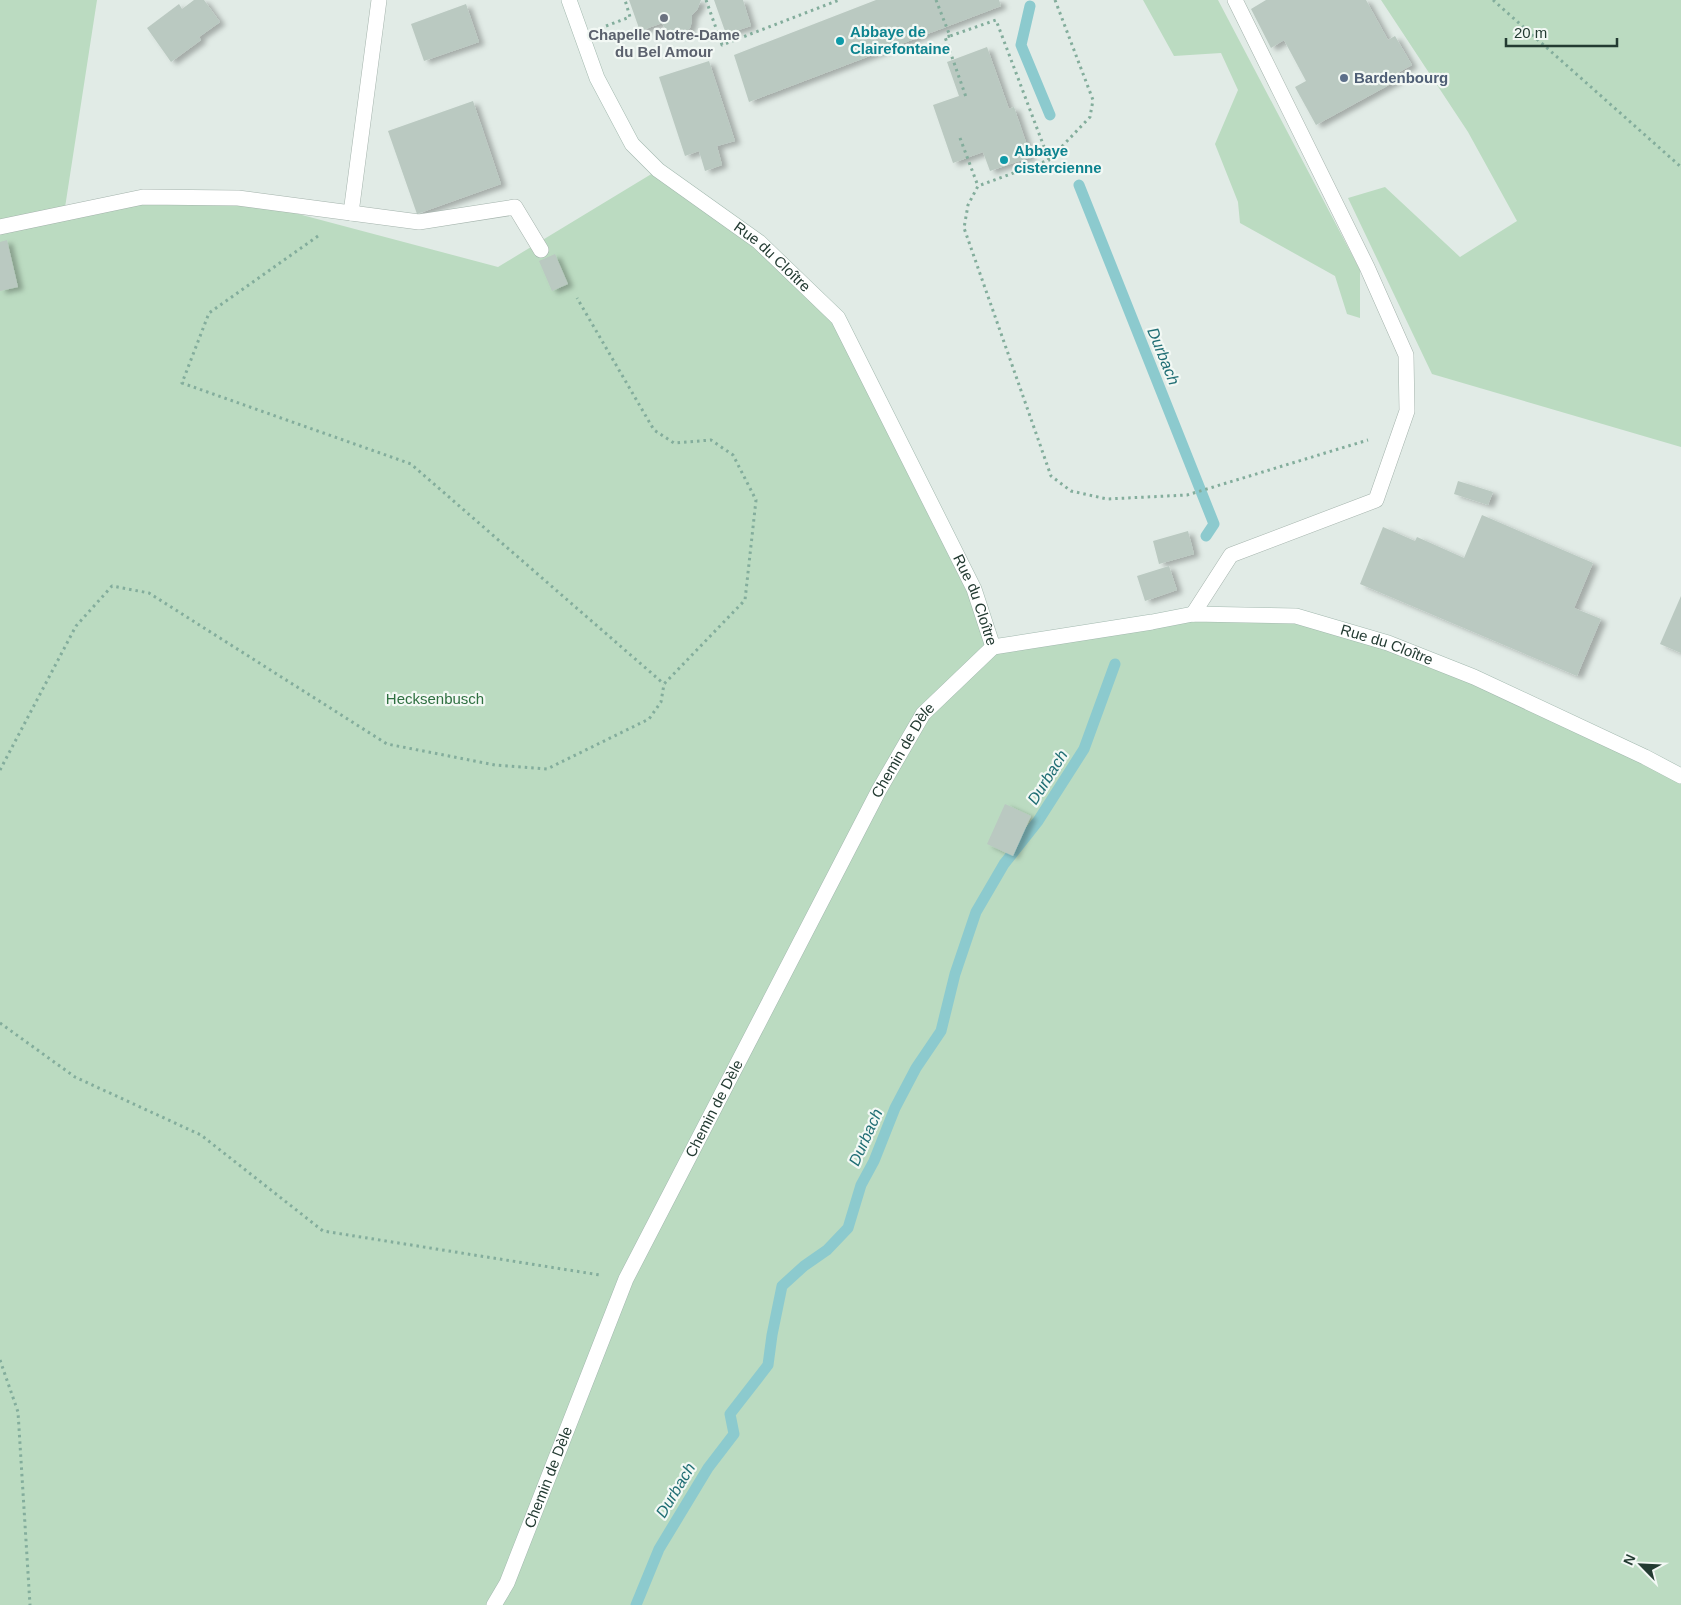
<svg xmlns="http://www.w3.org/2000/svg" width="1681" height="1605" viewBox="0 0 1681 1605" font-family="Arial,sans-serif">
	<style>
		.green { fill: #bbdbc1 }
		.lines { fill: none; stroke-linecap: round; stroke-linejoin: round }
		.stream { stroke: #8ccace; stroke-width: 11 }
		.building { fill: #bac9c1; filter: url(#shadow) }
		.lane-casing { stroke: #a4b3ac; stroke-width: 16 }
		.street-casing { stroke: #a4b3ac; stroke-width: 16 }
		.secondary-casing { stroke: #a3b9af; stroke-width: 16 }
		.path { stroke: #83ad9c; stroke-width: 3; stroke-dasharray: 2.5 4; stroke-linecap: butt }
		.lane { stroke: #fff; stroke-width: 15 }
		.street { stroke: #fff; stroke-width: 15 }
		.secondary { stroke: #fff; stroke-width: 15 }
		.worship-dot { fill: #6b7280; stroke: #f2f8f4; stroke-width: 2 }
		.culture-dot { fill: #0f9aa8; stroke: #f2f8f4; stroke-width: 2 }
		.service-dot { fill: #5c6f8a; stroke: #f2f8f4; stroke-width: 2 }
		.labels { text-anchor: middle; stroke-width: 4.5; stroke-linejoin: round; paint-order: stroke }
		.culture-label { font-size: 15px; font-weight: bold; fill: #0d838f; stroke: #f2f8f4; text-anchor: start }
		.worship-label { font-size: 15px; font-weight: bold; fill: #5b616d; stroke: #f2f8f4 }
		.service-label { font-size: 15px; font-weight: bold; fill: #4e5e75; stroke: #f2f8f4; text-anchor: start }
		.street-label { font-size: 15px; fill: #233b32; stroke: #f2f8f4 }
		.park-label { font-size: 15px; fill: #2f7041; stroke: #f2f8f4 }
		.water-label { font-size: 16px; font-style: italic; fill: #206e74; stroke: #f2f8f4 }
	</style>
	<defs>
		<filter id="shadow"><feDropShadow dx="5.5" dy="3" stdDeviation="2.5" flood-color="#0004"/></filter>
	</defs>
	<rect width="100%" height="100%" fill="#e1ebe6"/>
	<path class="green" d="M 0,0 L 97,0 L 64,214 L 143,197 L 238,198 L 498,267 L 658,170 L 759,242 L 838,318 L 974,589 L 993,647 L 1152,622 L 1296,616 L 1388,643 L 1681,776 L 1681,1605 L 0,1605 Z
		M 1143,0 L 1218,0 L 1360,270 L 1360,318 L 1347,314 L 1335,276 L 1240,223 L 1238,202 L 1215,144 L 1238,90 L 1221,53 L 1174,56 Z
		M 1381,0 L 1681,0 L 1681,447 L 1432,374 L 1348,198 L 1385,187 L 1460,257 L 1517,221 L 1468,132 Z"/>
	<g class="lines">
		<path class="stream" d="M 1030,6 L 1021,45 L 1050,115
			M 1079,185 L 1214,524 L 1206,536
			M 636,1605 L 659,1549 L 708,1468 L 734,1434 L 730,1414 L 768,1365 L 772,1335 L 782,1286 L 804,1266 L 827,1250 L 848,1228 L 861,1185 L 874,1161 L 895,1108 L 916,1068 L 941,1031 L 955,974 L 976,912 L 1004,864 L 1038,821 L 1084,749 L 1115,664"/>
	</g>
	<path class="building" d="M 194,0 L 204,0 L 220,22 L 199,37 L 201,40 L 171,62 L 147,28 L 179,4 L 182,9 Z
		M 629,0 L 701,0 L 697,10 L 692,15 L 692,21 L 690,28 L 685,33 L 678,35 L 671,34 L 666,30 L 662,23 L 640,31 Z
		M 714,0 L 743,0 L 751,26 L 726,34 Z
		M 876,0 L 999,0 L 1001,6 L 749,102 L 734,55 Z
		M 1266,0 L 1366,0 L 1388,40 L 1395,36 L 1412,65 L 1394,75 L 1398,80 L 1316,125 L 1295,87 L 1306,81 L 1284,40 L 1271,48 L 1251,9 Z
		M 466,4 L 479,42 L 424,61 L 411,24 Z
		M 987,47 L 1009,109 L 1014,107 L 1031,157 L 990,171 L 983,152 L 953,163 L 933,105 L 959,96 L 947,62 Z
		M 709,61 L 735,141 L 717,146 L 722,165 L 705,171 L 699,151 L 685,156 L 659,77 Z
		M 473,101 L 501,184 L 417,214 L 388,131 Z
		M 7,240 L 18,287 L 0,291 L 0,242 Z
		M 555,254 L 568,284 L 552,291 L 539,261 Z
		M 1458,481 L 1493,492 L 1488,505 L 1454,494 Z
		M 1482,515 L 1593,563 L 1574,608 L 1601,619 L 1577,676 L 1360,584 L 1383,527 L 1415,541 L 1417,537 L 1464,558 Z
		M 1188,531 L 1194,554 L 1159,564 L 1153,541 Z
		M 1169,566 L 1177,590 L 1145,601 L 1137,576 Z
		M 1681,596 L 1681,653 L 1660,644 Z
		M 1005,804 L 1031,816 L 1013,856 L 987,844 Z"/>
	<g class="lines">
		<defs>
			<path id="lane" d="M 0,227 L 143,197 L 238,198 L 419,222 L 515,207 L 541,250
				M 1193,614 L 1231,555 L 1376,500 L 1407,411 L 1406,355 L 1367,267 L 1235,0"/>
			<path id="street" d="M 351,213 L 379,0"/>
			<g id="secondary">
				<path id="s1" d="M 569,0 L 597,78 L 632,144 L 658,170 L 759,242 L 838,318 L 974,589 L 993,647"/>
				<path id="s2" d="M 993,647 L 1152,622 L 1193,614 L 1296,616 L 1388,643 L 1474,677 L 1645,757 L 1681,776"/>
				<path id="s3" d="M 494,1605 L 507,1583 L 626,1279 L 879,790 L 923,714 L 993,647"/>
			</g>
		</defs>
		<use href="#lane" class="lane-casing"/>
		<use href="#street" class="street-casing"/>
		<use href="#secondary" class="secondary-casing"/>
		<path class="path" d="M 706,0 L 722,45 L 839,0
			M 936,0 L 950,36 L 996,20 L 1049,160
			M 1055,0 L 1093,100 L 1090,117 L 1049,160 L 978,186 L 968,205 L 964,228 L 1051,476 L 1071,491 L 1107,499 L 1187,495 L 1368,440
			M 1493,0 L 1681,167
			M 606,26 L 630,17 L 625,0
			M 950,36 L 945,37 L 966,97
			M 960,138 L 978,186
			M 318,236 L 209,313 L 182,383 L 411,464 L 664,684
			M 0,770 L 76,626 L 112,586 L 149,593 L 387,744 L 495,765 L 547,769 L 649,719 L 661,702 L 664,684 L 745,600 L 756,500 L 733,455 L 711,440 L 674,443 L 654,430 L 577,298
			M 0,1023 L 75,1077 L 201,1135 L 323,1231 L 600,1275
			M 0,1360 L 18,1412 L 30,1605"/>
		<use href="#lane" class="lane"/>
		<use href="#street" class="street"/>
		<use href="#secondary" class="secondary"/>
	</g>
	<circle class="worship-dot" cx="664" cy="18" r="5"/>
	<g class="culture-dot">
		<circle cx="840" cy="41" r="5"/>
		<circle cx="1004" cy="160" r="5"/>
	</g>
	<circle class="service-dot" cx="1344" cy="78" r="5"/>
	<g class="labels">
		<g class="culture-label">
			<text x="850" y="37">Abbaye de<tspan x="850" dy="17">Clairefontaine</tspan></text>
			<text x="1014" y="156">Abbaye<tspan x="1014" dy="17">cistercienne</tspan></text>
		</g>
		<g class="worship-label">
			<text x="664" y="40">Chapelle Notre-Dame<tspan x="664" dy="17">du Bel Amour</tspan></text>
		</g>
		<g class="service-label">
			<text x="1354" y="83">Bardenbourg</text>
		</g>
		<g class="street-label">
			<text dy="5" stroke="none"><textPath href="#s1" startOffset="338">Rue du Cloître</textPath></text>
			<text dy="5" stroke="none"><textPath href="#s1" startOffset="742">Rue du Cloître</textPath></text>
			<text dy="5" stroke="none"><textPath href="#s2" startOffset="401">Rue du Cloître</textPath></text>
			<text dy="5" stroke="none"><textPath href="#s3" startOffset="949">Chemin de Dèle</textPath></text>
			<text dy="5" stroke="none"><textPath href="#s3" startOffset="544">Chemin de Dèle</textPath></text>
			<text dy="5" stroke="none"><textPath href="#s3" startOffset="139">Chemin de Dèle</textPath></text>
		</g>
		<g class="park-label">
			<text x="435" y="704">Hecksenbusch</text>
		</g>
		<g class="water-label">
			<text transform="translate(1164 356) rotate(68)" y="6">Durbach</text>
			<text transform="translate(1047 777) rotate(-58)" y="6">Durbach</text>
			<text transform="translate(865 1137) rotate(-66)" y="6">Durbach</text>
			<text transform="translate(675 1490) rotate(-59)" y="6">Durbach</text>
		</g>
	</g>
	<g transform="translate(1641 1565) rotate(294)" stroke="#f2f8f4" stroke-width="4" paint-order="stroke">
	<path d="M0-4L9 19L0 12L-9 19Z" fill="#233b32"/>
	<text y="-8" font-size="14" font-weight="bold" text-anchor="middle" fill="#233b32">N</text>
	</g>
	<path d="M1506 38v8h111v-8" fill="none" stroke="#233b32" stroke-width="2.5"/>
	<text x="1514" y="38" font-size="15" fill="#233b32" stroke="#f2f8f4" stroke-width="4" paint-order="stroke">20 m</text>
</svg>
